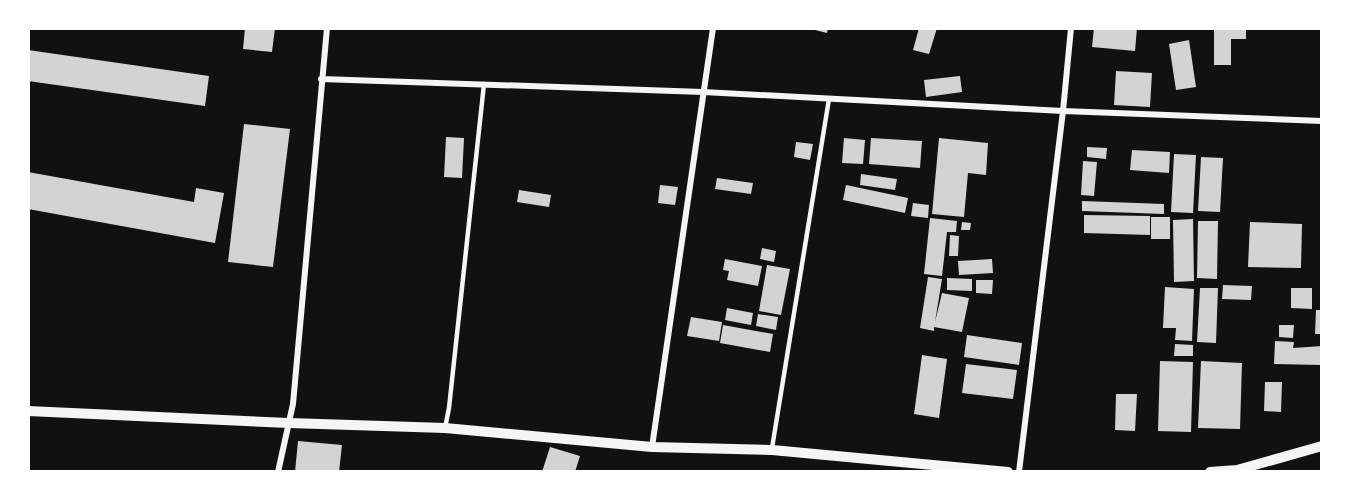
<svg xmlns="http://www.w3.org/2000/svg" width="1350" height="500" viewBox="0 0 1350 500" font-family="Lato,sans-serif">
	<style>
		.building { fill: #d3d3d3 }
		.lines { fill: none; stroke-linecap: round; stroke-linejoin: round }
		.service { stroke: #f5f5f5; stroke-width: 4.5 }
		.minor { stroke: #f5f5f5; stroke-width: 6 }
		.tertiary { stroke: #f5f5f5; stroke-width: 10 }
	</style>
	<rect width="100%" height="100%" fill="#111"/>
	<path class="building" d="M 245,28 L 275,28 L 272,52 L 243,49 Z
		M 807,28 L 828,28 L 827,33 Z
		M 919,28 L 937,28 L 929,54 L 913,50 Z
		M 1094,28 L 1137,28 L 1135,51 L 1092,47 Z
		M 1214,28 L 1246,28 L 1246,39 L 1231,39 L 1231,65 L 1214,65 Z
		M 1189,40 L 1196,87 L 1176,90 L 1169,44 Z
		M 28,50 L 209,76 L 205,106 L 28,81 Z
		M 1116,71 L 1152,73 L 1150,107 L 1114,105 Z
		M 960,76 L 962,92 L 926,97 L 924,80 Z
		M 244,124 L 290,129 L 273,267 L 228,262 Z
		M 446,137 L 464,138 L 462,178 L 444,177 Z
		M 844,138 L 865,140 L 863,164 L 842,163 Z
		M 871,138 L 922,141 L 920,168 L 869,164 Z
		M 939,138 L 988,143 L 986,175 L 968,173 L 964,217 L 932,214 Z
		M 796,142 L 813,144 L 810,160 L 794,157 Z
		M 1087,147 L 1107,148 L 1106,159 L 1087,157 Z
		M 1132,150 L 1170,152 L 1169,173 L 1130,170 Z
		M 1174,154 L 1196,155 L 1193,213 L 1171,212 Z
		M 1201,157 L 1223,158 L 1220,212 L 1198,211 Z
		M 1083,161 L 1097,162 L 1094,196 L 1081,195 Z
		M 28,172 L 194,202 L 196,188 L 224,193 L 215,243 L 28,209 Z
		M 861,174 L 897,179 L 895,190 L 860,185 Z
		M 717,178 L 753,183 L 751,194 L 715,189 Z
		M 660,185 L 678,187 L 675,205 L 658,203 Z
		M 846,185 L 908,198 L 905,213 L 843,200 Z
		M 519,190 L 551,195 L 549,207 L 517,202 Z
		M 1082,201 L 1164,204 L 1164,214 L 1082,211 Z
		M 913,203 L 929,205 L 928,218 L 911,216 Z
		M 1084,215 L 1150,216 L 1150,235 L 1084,233 Z
		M 1151,217 L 1170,217 L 1170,239 L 1151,239 Z
		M 930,218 L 957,221 L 956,232 L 947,232 L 942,276 L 924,274 Z
		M 1193,219 L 1194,281 L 1174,282 L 1173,220 Z
		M 1198,221 L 1218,221 L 1217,279 L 1197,278 Z
		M 962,222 L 971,223 L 970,230 L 961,230 Z
		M 1250,222 L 1302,224 L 1301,268 L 1248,267 Z
		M 950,235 L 959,236 L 958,256 L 949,256 Z
		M 762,248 L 776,251 L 774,262 L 760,259 Z
		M 725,259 L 762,266 L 758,286 L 727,280 L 729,271 L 723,270 Z
		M 992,259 L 993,273 L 959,275 L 958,261 Z
		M 767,265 L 790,269 L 781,315 L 759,311 Z
		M 928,277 L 942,279 L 935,322 L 942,293 L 969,298 L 962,332 L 934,327 L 934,331 L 920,328 Z
		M 947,278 L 972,279 L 972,291 L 947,290 Z
		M 976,280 L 993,280 L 992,294 L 976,293 Z
		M 1223,285 L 1252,286 L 1251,300 L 1222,299 Z
		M 1165,287 L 1194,289 L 1192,341 L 1175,340 L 1176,328 L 1163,328 Z
		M 1200,288 L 1218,288 L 1216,343 L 1197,342 Z
		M 1291,288 L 1312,288 L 1312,309 L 1291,308 Z
		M 727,308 L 753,313 L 751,325 L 725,320 Z
		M 1316,310 L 1322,310 L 1322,334 L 1315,334 Z
		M 758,314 L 778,317 L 776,330 L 756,326 Z
		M 691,317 L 722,322 L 719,341 L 687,336 Z
		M 723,325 L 773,334 L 770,352 L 720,343 Z
		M 1279,325 L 1294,325 L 1293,338 L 1279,337 Z
		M 967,335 L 1022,343 L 1019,365 L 964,357 Z
		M 1275,341 L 1294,342 L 1293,348 L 1322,346 L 1322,365 L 1274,364 Z
		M 1175,344 L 1193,345 L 1193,356 L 1174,356 Z
		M 922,355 L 947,359 L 939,418 L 914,414 Z
		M 1160,361 L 1193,362 L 1191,432 L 1158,431 Z
		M 1201,361 L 1242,363 L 1240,429 L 1198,428 Z
		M 966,364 L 1017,370 L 1013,399 L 962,393 Z
		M 1265,382 L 1282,382 L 1281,412 L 1264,411 Z
		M 1116,394 L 1137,394 L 1135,431 L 1115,430 Z
		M 298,441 L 342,445 L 339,472 L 295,472 Z
		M 550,447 L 580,456 L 575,472 L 542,472 Z"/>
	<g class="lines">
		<path class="service" d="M 445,428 L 449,408 L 484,84
			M 772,448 L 829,99"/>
		<path class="minor" d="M 321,79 L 703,92 L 1063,111 L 1322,121
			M 652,447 L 713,28
			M 278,472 L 293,404 L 327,28
			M 1019,472 L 1063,111 L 1071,28"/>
		<path class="tertiary" d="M 28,411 L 289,423 L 445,428 L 652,447 L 772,450 L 1008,472
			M 1210,472 L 1237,470 L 1322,446"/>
	</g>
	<rect width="1350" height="500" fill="none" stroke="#ffffff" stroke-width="60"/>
</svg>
